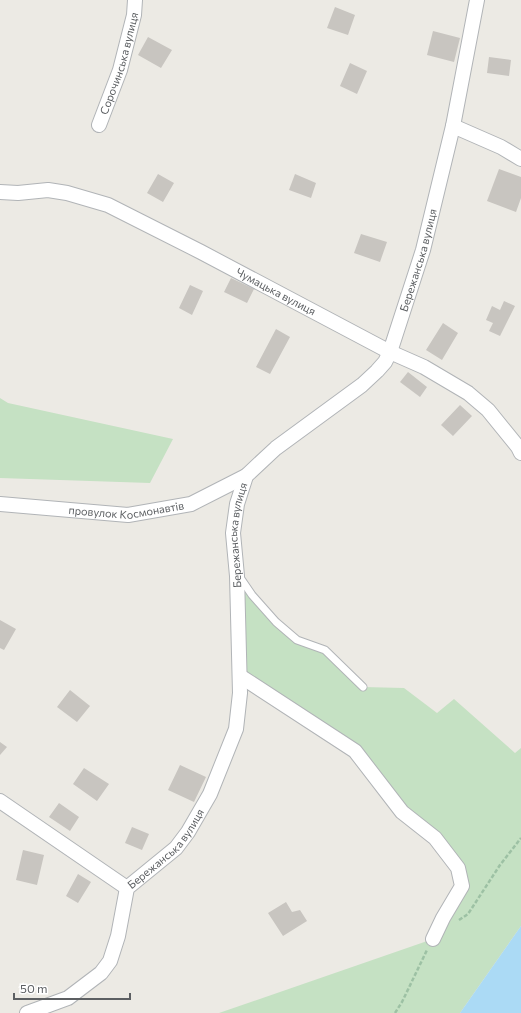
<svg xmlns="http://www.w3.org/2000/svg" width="521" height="1013" viewBox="0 0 521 1013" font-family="Commissioner,sans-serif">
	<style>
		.green { fill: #c5e1c3 }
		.water { fill: #abdaf5 }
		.building { fill: #c8c5c0 }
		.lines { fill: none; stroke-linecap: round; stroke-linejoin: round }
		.service-casing { stroke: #b1b4b7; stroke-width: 9 }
		.minor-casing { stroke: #b1b4b7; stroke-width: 16 }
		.path { stroke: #9dc1a4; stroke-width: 2.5; stroke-dasharray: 4 2; stroke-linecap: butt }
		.service { stroke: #fff; stroke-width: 7 }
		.minor { stroke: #fff; stroke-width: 14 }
		.labels { text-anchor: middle; stroke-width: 3; stroke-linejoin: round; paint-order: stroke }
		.street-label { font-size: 11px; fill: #5c5f62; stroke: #fff }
	</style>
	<rect width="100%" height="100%" fill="#eceae4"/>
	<path class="green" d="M 0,398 L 8,403 L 173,439 L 150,483 L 0,478 Z
		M 236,570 L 252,595 L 297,640 L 325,650 L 363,687 L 404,688 L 437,713 L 454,699 L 515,753 L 521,748 L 521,926 L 460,1013 L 219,1013 L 433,939 L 462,886 L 458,868 L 355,752 L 240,676 Z"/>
	<path class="water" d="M 521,926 L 521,1013 L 460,1013 Z"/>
	<path class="building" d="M 335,7 L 355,15 L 348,35 L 327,28 Z
		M 433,31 L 460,38 L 454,62 L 427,55 Z
		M 148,37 L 172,50 L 161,68 L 138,55 Z
		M 489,57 L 511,60 L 509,76 L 487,73 Z
		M 350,63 L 367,71 L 357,94 L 340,86 Z
		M 499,169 L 521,177 L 521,198 L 516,212 L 487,201 Z
		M 158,174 L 174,183 L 163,202 L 147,193 Z
		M 295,174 L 316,183 L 311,198 L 289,190 Z
		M 361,234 L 387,242 L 380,262 L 354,253 Z
		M 231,278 L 254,289 L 247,303 L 224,292 Z
		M 190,285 L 203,291 L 192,315 L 179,308 Z
		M 504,301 L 515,306 L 500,336 L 489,331 L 493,323 L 486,320 L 492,306 L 500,310 Z
		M 443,323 L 458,333 L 442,360 L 426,350 Z
		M 276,329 L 290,337 L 270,374 L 256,367 Z
		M 408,372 L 427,387 L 420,397 L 400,382 Z
		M 460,405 L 472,416 L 453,436 L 441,425 Z
		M 0,620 L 16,629 L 4,650 L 0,648 Z
		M 70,690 L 90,706 L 77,722 L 57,707 Z
		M 0,742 L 7,747 L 0,755 Z
		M 180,765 L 206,777 L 194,802 L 168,790 Z
		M 84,768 L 109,784 L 97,801 L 73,784 Z
		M 59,803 L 79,817 L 70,831 L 49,817 Z
		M 132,827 L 149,834 L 142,850 L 125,843 Z
		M 23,850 L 44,855 L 37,885 L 16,880 Z
		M 78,874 L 91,882 L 78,903 L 66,896 Z
		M 286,902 L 292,912 L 300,910 L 307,921 L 283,936 L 268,913 Z"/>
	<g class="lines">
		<defs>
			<path id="service" d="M 239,576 L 252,595 L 276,622 L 297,640 L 325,650 L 363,687"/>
			<g id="minor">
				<path id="s1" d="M 99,125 L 120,70 L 134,15 L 135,0"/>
				<path d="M 453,126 L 501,147 L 521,159"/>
				<path id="s2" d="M 0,192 L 18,193 L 48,190 L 67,193 L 108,205 L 201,252 L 390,352 L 424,367 L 468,393 L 488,410 L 518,447 L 521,453"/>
				<path id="s3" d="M 0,504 L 128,515 L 191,504 L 246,476"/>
				<path d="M 240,676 L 355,751 L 402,812 L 435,838 L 458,868 L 462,886 L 443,918 L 433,939"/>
				<path d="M 0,801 L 127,888"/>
				<path id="s4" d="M 27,1013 L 68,998 L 101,973 L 110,961 L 118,936 L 127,888 L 176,848 L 188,832 L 210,794 L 236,729 L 240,693 L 237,576 L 233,533 L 237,504 L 246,476 L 276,448 L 362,385 L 377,371 L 385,362 L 390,352 L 423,250 L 453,126 L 477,0"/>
			</g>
		</defs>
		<use href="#service" class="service-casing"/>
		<use href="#minor" class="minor-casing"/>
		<path class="path" d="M 459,920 L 468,914 L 500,865 L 521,838
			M 395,1013 L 402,1002 L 427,950"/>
		<use href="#service" class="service"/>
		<use href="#minor" class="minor"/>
	</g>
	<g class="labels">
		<g class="street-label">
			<text dy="4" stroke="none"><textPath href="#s1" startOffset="65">Сорочинська вулиця</textPath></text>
			<text dy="4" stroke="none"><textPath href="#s4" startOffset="915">Бережанська вулиця</textPath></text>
			<text dy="4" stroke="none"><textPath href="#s2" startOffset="299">Чумацька вулиця</textPath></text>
			<text dy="4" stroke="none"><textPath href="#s3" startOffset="127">провулок Космонавтів</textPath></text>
			<text dy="4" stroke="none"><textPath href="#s4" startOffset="567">Бережанська вулиця</textPath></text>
			<text dy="4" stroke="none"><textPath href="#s4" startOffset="231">Бережанська вулиця</textPath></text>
		</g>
	</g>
	<path d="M14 993v6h116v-6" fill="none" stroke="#5c5f62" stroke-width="2"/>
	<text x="20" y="993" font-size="12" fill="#5c5f62" stroke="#ffffff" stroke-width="3" paint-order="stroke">50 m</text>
</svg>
